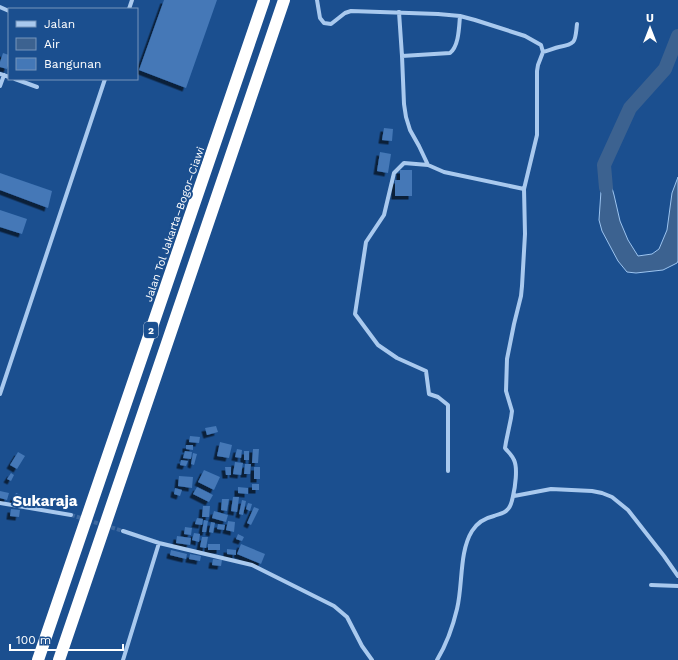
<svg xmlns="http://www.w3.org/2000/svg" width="678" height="660" viewBox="0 0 678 660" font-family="'Work Sans',sans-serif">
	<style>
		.water { fill: #3c6290; stroke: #9cc4f0 }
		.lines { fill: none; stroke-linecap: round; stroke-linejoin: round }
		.river { stroke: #3c6290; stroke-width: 14 }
		.building { fill: #4478b7; filter: url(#shadow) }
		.minor-tunnel { stroke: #3d69a0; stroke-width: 4; stroke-dasharray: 4 2; stroke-linecap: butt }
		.minor { stroke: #a9c9ee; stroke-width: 4 }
		.motorway { stroke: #fff; stroke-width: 12 }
		.labels { text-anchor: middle; stroke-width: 4; stroke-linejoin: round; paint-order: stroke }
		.shield { fill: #1b4f8f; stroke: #bbcadd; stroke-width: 1 }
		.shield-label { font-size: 10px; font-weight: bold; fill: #fff }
		.street-label { font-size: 11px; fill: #fff; stroke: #1b4f8f }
		.district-label { font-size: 15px; font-weight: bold; fill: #fff; stroke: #1b4f8f }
	</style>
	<defs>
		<filter id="shadow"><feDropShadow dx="-3.5" dy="3.5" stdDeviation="0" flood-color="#0009"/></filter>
	</defs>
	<rect width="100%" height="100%" fill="#1b4f8f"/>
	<path class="water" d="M 604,170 L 607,170 L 614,195 L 620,221 L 628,240 L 638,256 L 652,254 L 659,249 L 667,230 L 672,193 L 678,177 L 678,261 L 677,263 L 663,270 L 636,273 L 627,272 L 618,261 L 602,231 L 599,220 L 602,176 Z"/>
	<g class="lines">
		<path class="river" d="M 606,188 L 604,165 L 630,108 L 665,69 L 678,36"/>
	</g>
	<path class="building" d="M 164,0 L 217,0 L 186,88 L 139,70 Z
		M 3,53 L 9,55 L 9,63 L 7,69 L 0,67 L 0,62 Z
		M 384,128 L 393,129 L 392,141 L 382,140 Z
		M 380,152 L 391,154 L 388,173 L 377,171 Z
		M 400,170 L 412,170 L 412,196 L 395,196 L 395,180 L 400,180 Z
		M 0,173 L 52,191 L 48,208 L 0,190 Z
		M 0,210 L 27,219 L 22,234 L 0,227 Z
		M 216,426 L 218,432 L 207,435 L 205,428 Z
		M 190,436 L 200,437 L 199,443 L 189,442 Z
		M 220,442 L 232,445 L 229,458 L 217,456 Z
		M 186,445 L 193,445 L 193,450 L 186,449 Z
		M 237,449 L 242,450 L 241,458 L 235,457 Z
		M 253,449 L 259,449 L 258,463 L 252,463 Z
		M 185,451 L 192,452 L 191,459 L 183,458 Z
		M 244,451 L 249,451 L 249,460 L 244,460 Z
		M 18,452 L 25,456 L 17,469 L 10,465 Z
		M 193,453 L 197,454 L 194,465 L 191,464 Z
		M 181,460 L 188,461 L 186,466 L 180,465 Z
		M 235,462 L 243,463 L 241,475 L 233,474 Z
		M 245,464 L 251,464 L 250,474 L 244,474 Z
		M 225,467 L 231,467 L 231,475 L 226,475 Z
		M 254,467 L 260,467 L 260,479 L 254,479 Z
		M 204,470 L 220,477 L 214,490 L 198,482 Z
		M 11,473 L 14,475 L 11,481 L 7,479 Z
		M 179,476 L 193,477 L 192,488 L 178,486 Z
		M 252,484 L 259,484 L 259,490 L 252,490 Z
		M 197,487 L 213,495 L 209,502 L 193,494 Z
		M 238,487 L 248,488 L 248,494 L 238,493 Z
		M 175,488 L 182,490 L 180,496 L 174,494 Z
		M 0,491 L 9,493 L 7,500 L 0,498 Z
		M 16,493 L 21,495 L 17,504 L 12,502 Z
		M 233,497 L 239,497 L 237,512 L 231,511 Z
		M 222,499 L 229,499 L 227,511 L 221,510 Z
		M 242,500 L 246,501 L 243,515 L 239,514 Z
		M 248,503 L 252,504 L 250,511 L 246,509 Z
		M 203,506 L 210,506 L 209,517 L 202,517 Z
		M 254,507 L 259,509 L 251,525 L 247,523 Z
		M 11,509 L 20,510 L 19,517 L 10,516 Z
		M 214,511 L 228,515 L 226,522 L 212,518 Z
		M 197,518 L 203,519 L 202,525 L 195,524 Z
		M 204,520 L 208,521 L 206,532 L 202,532 Z
		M 228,521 L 235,522 L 234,532 L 226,530 Z
		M 211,522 L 215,523 L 213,533 L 209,532 Z
		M 218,524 L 225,525 L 224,530 L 217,529 Z
		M 185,527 L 192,528 L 191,535 L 184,534 Z
		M 194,533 L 200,534 L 199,542 L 192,540 Z
		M 238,534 L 244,537 L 242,541 L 236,539 Z
		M 177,536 L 191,538 L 190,545 L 176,543 Z
		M 202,537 L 208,537 L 206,548 L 200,547 Z
		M 208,544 L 220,544 L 220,550 L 208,550 Z
		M 241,544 L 265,554 L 261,564 L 237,554 Z
		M 227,549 L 236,550 L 236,555 L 227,554 Z
		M 171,550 L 187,554 L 186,559 L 170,555 Z
		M 190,554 L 201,556 L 200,561 L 189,559 Z
		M 213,559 L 222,560 L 221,566 L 212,565 Z"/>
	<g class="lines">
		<path class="minor-tunnel" d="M 71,515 L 123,531"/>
		<path class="minor" d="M 317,0 L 320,18 L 324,23 L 331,24 L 345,13 L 351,11 L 438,14 L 460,16 L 475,20 L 525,36 L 541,45 L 543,52 L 538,65 L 537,71 L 537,135 L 524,189 L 525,234 L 522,286 L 521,296 L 514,324 L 507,359 L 506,391 L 512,411 L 511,418 L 506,442 L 505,448 C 508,452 512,455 514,460 C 518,468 515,488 513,496 C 512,501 511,507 507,510 C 504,514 498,514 494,516 C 485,518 477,523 472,531 C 459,552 463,585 457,609 C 453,626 446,645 437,660
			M 0,7 L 9,11
			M 129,9 L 132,0
			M 399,12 L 402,56 L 404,104 L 406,117 L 410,130 L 419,146 L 428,165
			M 543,52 C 549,51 554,48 559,47 C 577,44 575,41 577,24
			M 402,56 L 450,53 C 459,46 459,27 460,16
			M 0,74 L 9,77
			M 15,79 L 37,87
			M 0,86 L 4,75
			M 0,394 L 105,79
			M 448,471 L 448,405 L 438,397 L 429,394 L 426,371 L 397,358 L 378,345 L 355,314 L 366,242 L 384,215 L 394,173 L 404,163 L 428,165 L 444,172 L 524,189
			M 514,496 L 551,489 L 592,491 L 602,493 L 612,497 L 628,510 L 664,556 L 678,576
			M 0,503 L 71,515
			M 123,531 L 159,543 L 252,565 L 334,606 L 347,617 L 362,646 L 372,660
			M 651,585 L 678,586
			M 123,660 L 159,543"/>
		<path class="motorway" d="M 38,660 L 264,0
			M 59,660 L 284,0"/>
	</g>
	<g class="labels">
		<rect class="shield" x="144" y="322" width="14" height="16" rx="3"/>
		<g class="shield-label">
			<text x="151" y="334">2</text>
		</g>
		<g class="street-label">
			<text transform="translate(174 224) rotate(-71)" y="4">Jalan Tol Jakarta–Bogor–Ciawi</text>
		</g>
		<g class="district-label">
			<text x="45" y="506">Sukaraja</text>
		</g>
	</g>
	<rect x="8" y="8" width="130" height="72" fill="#1b4f8f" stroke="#7695bc"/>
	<rect x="16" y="21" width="20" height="6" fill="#a9c9ee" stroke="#7695bc"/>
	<text x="44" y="28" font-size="12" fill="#ffffff">Jalan</text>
	<rect x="16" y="38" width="20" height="12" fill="#3c6290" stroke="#7695bc"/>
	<text x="44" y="48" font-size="12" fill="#ffffff">Air</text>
	<rect x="16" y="58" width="20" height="12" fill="#4478b7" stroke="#7695bc"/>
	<text x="44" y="68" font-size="12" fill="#ffffff">Bangunan</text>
	<g transform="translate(650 28)" stroke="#1b4f8f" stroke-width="3" paint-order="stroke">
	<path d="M0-3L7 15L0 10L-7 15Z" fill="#ffffff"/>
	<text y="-6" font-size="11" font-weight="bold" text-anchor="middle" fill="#ffffff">U</text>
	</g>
	<path d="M10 644v6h113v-6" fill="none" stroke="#ffffff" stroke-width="2"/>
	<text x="16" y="644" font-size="12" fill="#ffffff" stroke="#1b4f8f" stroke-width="3" paint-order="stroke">100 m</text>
</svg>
